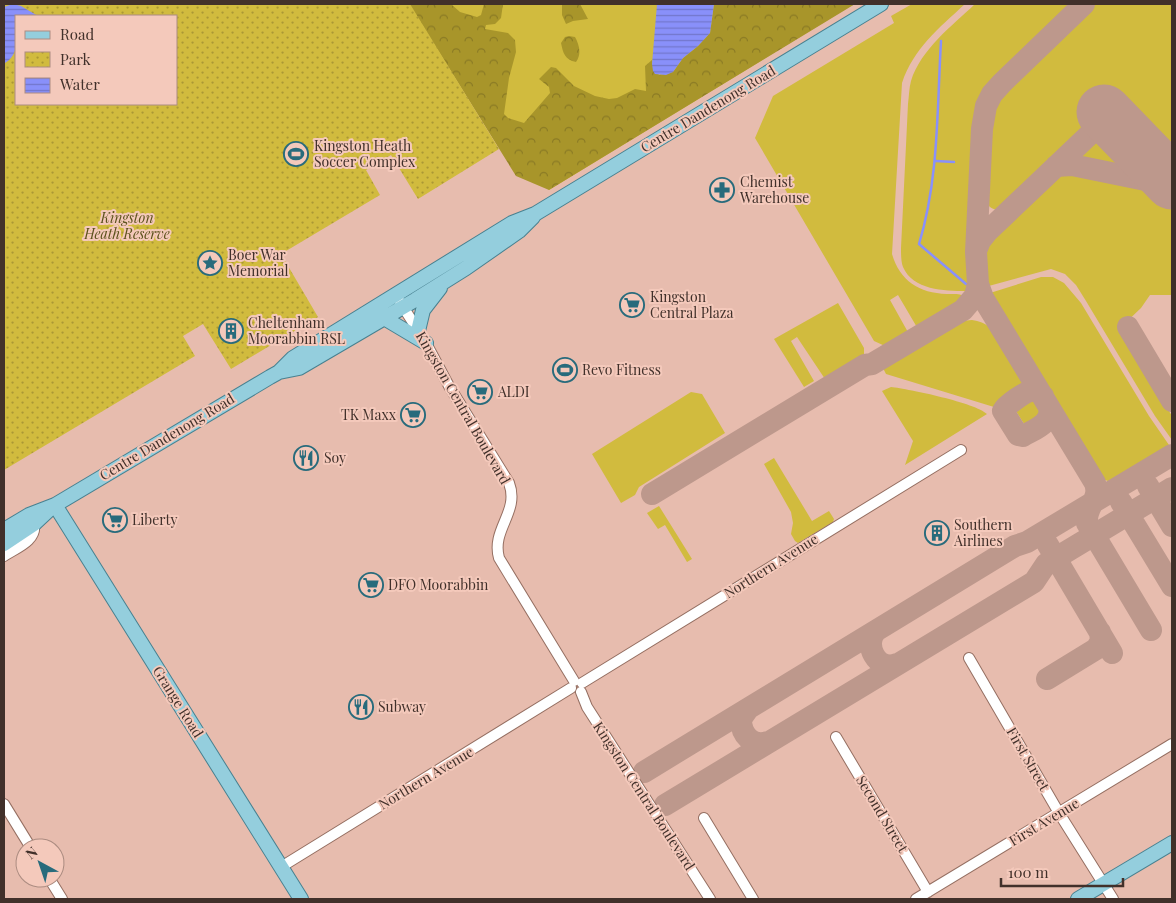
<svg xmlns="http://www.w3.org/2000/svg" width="1176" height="903" viewBox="0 0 1176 903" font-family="'Playfair Display',serif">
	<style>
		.grass { fill: #d1bb3e }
		.forest { fill: url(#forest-crowns) }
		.park { fill: url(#park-dots); fill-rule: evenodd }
		.water { fill: url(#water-rules) }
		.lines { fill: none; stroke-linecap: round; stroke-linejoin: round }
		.stream { stroke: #8990fa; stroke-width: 2.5 }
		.taxiway { stroke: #bd988c; stroke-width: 22 }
		.runway { stroke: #bd988c; stroke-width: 55 }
		.minor-casing { stroke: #956f62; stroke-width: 12 }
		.major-casing { stroke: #488190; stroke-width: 16 }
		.minor { stroke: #fff; stroke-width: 10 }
		.major { stroke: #94cedd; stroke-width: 14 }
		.labels { text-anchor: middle; stroke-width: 4; stroke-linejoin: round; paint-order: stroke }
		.street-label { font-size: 14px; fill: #41302a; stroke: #f4c9bb }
		.poi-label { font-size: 14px; fill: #41302a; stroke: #f4c9bb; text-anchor: start }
		.park-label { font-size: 14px; font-style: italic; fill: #5c521c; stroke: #f4c9bb }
	</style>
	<defs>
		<pattern id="forest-crowns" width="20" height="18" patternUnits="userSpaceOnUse" patternTransform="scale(1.25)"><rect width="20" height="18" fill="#a8952a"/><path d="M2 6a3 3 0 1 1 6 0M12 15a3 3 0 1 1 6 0" fill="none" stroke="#8a7a24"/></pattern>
		<pattern id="park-dots" width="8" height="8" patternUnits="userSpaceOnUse" patternTransform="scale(1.25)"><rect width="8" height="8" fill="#d1bb3e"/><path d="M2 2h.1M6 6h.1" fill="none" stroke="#ab9834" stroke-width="1.8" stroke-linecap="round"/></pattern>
		<pattern id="water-rules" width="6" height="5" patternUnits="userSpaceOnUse" patternTransform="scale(1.25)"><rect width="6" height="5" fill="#8990fa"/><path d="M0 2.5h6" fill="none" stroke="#7276cb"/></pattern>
	</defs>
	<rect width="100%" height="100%" fill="#e7bcae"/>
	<path class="grass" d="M 410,4 L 854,4 L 549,190 Z
		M 912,4 L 965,4 C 938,29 914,48 902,83 L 892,254 C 900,281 919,293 947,294 C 953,294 961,293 965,297 L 952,309 L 918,329 L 898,295 L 890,300 L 909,334 L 885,346 L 874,341 L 755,138 L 773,96 L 894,23 L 891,16 Z
		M 975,4 L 1075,4 L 991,85 L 981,102 L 976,124 L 970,283 L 968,288 L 966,291 C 944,291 913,290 903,267 C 901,262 901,254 901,248 L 908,104 C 909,96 909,88 911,81 C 921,49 952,26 975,4 Z
		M 1092,4 L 1172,4 L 1172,165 L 1113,103 L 1010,202 L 1000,209 C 992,211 987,206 985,198 L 988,128 L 993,104 L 1008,85 Z
		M 1102,141 C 1121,143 1133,159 1146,172 L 1145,174 L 1081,161 L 1079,156 C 1082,147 1093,142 1102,141 Z
		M 1064,173 L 1078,173 L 1163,191 L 1172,199 L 1172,295 L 1150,295 L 1141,308 L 1119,329 L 1172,416 L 1172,440 L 1155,416 L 1086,301 L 1076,285 L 1065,274 L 1051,269 L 985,287 C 981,268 983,253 994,236 L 1054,177 Z
		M 1041,277 L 1053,277 L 1064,283 L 1081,303 L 1149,416 L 1169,445 L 1169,447 L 1114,481 C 1104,483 1101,476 1095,471 L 989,296 L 990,293 Z
		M 838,303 L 864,348 L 864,354 L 825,379 L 797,337 L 791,341 L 814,381 L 804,387 L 774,339 Z
		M 972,320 C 979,321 985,323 990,328 C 1000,336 1025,374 1025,386 L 994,407 L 886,374 L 883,368 L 953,324 L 962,321 Z
		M 891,387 C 909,389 976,403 987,414 L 905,465 L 913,441 L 882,391 Z
		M 691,392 L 702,394 L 725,433 L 639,487 L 635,495 L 621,503 L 592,454 Z
		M 1028,400 C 1037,399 1048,409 1039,418 C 1036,422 1030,425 1026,427 L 1014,408 Z
		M 774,458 L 812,521 L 829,511 L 834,519 L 833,522 L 798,543 L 795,541 L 791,534 L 793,523 L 791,512 L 764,464 Z
		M 659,506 L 692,559 L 687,562 L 665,525 L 658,529 L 647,513 Z"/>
	<path class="forest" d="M 409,4 L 451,4 L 460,12 L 477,17 L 481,15 L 484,4 L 503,4 L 501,18 L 495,24 L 486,25 L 485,29 L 508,33 L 515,40 L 516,52 L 509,78 L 504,114 L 508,118 L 524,123 L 550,93 L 549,87 L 539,79 L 551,67 L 556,68 L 574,86 L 595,96 L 609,99 L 617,98 L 635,89 L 646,91 L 645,66 L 652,60 L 652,64 L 659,75 L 673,72 L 683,58 L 698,46 L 710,33 L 714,4 L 855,4 L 549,190 L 516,176 Z
		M 562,4 L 580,4 L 588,19 L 573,21 L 566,24 L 562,15 Z
		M 569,36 L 575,37 C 579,44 582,54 576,62 C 565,60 563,53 561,43 L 565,37 Z"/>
	<path class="park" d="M 4,4 L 410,4 L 499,149 L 418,199 L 391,155 L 366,170 L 380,195 L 281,254 L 318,317 L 231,369 L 203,324 L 183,336 L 195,356 L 4,470 ZM 16,16 L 176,16 L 176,104 L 16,104 Z"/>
	<path class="water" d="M 13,4 L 21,6 L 38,16 L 16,16 C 16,33 21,54 5,63 L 4,63 L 4,7 Z
		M 657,4 L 714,4 L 710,33 L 698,46 L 683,58 L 673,72 L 666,75 L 655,74 L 653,71 L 652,64 Z"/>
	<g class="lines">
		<path class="stream" d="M 941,41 C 937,108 939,179 919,244 L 966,284
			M 936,161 L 954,162"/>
		<path class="taxiway" d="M 1084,4 L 1002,83 L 992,94 L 986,106 L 982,129 L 976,252 L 978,284 L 983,298 L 1095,483 C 1101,500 1085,506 1087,523 L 1151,630
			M 1093,131 C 1116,115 1134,144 1149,158
			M 1056,166 L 1072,165 L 1165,184 L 1172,187
			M 976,251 L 980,241 L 988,231 L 1109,116
			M 1128,327 L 1172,401
			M 1043,396 C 1040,393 1036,390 1031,391 C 1025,392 1006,405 1003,411 L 1018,435 L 1023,436 C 1035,429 1053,423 1049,407
			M 1148,486 L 1172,526
			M 652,494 L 865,365 L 872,364 L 963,310 L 975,296 L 978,284
			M 1121,502 L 1172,586
			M 1048,545 L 1112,653
			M 876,631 C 863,644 877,672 897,664
			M 1047,679 L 1096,649 L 1101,641 L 1100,632
			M 748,709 L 741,719 C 741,735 752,747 768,742
			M 644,772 L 1015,546 L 1027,542 L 1172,455
			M 665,805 L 1034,582 L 1046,564 L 1172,488"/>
		<path class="runway" d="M 1104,112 L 1172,182"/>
		<defs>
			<path id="minor" d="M 400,302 L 426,343 L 449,386 L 509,483 C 520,512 491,529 499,558 L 574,681
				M 4,556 C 16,548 37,541 34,524
				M 969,658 L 1059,813 L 1113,899
				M 582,683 L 961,450
				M 581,692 L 587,707 L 710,899
				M 836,737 L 928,892
				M 4,804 L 31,848
				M 704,818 L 753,899
				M 281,867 L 571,688
				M 49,878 L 62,899
				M 916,899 L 1172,744"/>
			<path id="major" d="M 384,318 L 426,343
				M 418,331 L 423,310 L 440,288
				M 279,372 L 293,358 L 512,223 L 535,214 L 881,4
				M 55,505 L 301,899
				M 4,530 L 29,515 L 55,505 L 270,377 L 279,372 L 299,368 L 415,300 L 466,268 L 519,231 L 533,217
				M 4,544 L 34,524 L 49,510
				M 1078,899 L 1172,843"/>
		</defs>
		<use href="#minor" class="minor-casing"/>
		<use href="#major" class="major-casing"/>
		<use href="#minor" class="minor"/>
		<use href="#major" class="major"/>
	</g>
	<defs>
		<symbol id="stadium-ring" viewBox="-11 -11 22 22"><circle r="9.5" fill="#f4c9bb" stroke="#286b7c" stroke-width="1.5"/><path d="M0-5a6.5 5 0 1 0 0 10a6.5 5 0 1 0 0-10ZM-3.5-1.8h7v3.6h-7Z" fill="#286b7c"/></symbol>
		<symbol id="pharmacy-ring" viewBox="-11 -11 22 22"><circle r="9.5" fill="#f4c9bb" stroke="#286b7c" stroke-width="1.5"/><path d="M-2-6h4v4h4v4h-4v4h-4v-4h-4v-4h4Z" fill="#286b7c"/></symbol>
		<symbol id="sight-ring" viewBox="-11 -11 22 22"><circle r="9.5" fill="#f4c9bb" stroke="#286b7c" stroke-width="1.5"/><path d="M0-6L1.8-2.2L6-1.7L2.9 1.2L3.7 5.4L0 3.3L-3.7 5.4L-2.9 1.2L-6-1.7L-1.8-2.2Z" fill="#286b7c"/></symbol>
		<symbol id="supermarket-ring" viewBox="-11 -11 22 22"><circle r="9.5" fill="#f4c9bb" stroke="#286b7c" stroke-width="1.5"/><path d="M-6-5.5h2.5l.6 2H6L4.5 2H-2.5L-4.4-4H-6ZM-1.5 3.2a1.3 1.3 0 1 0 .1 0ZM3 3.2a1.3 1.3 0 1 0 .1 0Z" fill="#286b7c"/></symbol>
		<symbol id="building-ring" viewBox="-11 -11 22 22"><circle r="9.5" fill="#f4c9bb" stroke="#286b7c" stroke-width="1.5"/><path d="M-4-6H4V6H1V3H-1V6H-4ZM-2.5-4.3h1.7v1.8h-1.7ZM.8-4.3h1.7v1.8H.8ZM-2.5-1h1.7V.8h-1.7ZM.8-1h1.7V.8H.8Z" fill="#286b7c"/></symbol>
		<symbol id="restaurant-ring" viewBox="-11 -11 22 22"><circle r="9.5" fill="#f4c9bb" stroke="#286b7c" stroke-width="1.5"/><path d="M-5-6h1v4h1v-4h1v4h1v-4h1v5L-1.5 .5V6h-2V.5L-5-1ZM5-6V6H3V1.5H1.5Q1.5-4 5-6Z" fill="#286b7c"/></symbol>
	</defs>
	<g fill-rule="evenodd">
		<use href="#stadium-ring" x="282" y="140" width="28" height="28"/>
		<use href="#pharmacy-ring" x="708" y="176" width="28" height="28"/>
		<use href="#sight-ring" x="196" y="249" width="28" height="28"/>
		<use href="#supermarket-ring" x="618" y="291" width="28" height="28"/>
		<use href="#building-ring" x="217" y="317" width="28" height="28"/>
		<use href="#stadium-ring" x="551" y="356" width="28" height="28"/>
		<use href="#supermarket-ring" x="466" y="378" width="28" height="28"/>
		<use href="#supermarket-ring" x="399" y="401" width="28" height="28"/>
		<use href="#restaurant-ring" x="292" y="444" width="28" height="28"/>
		<use href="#supermarket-ring" x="101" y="506" width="28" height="28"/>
		<use href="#building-ring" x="923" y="519" width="28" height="28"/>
		<use href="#supermarket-ring" x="357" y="571" width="28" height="28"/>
		<use href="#restaurant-ring" x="347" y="693" width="28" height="28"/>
	</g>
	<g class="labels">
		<g class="street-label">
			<text transform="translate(708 109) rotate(-31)" y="5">Centre Dandenong Road</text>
			<text transform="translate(463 408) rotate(60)" y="5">Kingston Central Boulevard</text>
			<text transform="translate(167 437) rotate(-31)" y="5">Centre Dandenong Road</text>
			<text transform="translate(771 566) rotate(-32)" y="5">Northern Avenue</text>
			<text transform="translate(178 702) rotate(58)" y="5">Grange Road</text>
			<text transform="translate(1028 759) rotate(60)" y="5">First Street</text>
			<text transform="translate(426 778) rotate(-31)" y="5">Northern Avenue</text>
			<text transform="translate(644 796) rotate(57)" y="5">Kingston Central Boulevard</text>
			<text transform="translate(882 814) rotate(59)" y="5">Second Street</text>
			<text transform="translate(1044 822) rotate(-31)" y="5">First Avenue</text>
		</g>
		<g class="poi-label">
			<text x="314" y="151">Kingston Heath<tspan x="314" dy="16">Soccer Complex</tspan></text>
			<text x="740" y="187">Chemist<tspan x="740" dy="16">Warehouse</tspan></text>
			<text x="228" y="260">Boer War<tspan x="228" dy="16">Memorial</tspan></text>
			<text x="650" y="302">Kingston<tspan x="650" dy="16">Central Plaza</tspan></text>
			<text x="248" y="328">Cheltenham<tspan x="248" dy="16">Moorabbin RSL</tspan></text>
			<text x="582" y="375">Revo Fitness</text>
			<text x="498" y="397">ALDI</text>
			<text x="396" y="420" text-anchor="end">TK Maxx</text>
			<text x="324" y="463">Soy</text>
			<text x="132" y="525">Liberty</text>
			<text x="954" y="530">Southern<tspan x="954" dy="16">Airlines</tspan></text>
			<text x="388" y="590">DFO Moorabbin</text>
			<text x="378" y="712">Subway</text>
		</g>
		<g class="park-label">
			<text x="127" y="223">Kingston<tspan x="127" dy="16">Heath Reserve</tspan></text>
		</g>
	</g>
	<rect width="1176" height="903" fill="none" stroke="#41302a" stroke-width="10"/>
	<rect x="15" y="15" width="162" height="90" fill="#f4c9bb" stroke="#ac8c81"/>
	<rect x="25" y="31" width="25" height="8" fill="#94cedd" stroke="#ac8c81"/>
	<text x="60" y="40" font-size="15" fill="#41302a">Road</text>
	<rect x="25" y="52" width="25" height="15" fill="url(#park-dots)" stroke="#ac8c81"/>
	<text x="60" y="65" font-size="15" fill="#41302a">Park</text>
	<rect x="25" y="78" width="25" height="15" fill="url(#water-rules)" stroke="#ac8c81"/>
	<text x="60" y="90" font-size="15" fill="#41302a">Water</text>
	<g transform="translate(40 863) rotate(320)"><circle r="24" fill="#f4c9bb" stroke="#ac8c81"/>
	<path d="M0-4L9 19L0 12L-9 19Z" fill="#286b7c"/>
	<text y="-8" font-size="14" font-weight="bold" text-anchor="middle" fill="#41302a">N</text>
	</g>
	<path d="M1001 878v8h122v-8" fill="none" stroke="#41302a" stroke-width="2.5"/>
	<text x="1008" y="878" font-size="15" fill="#41302a" stroke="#f4c9bb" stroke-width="4" paint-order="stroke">100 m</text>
</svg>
